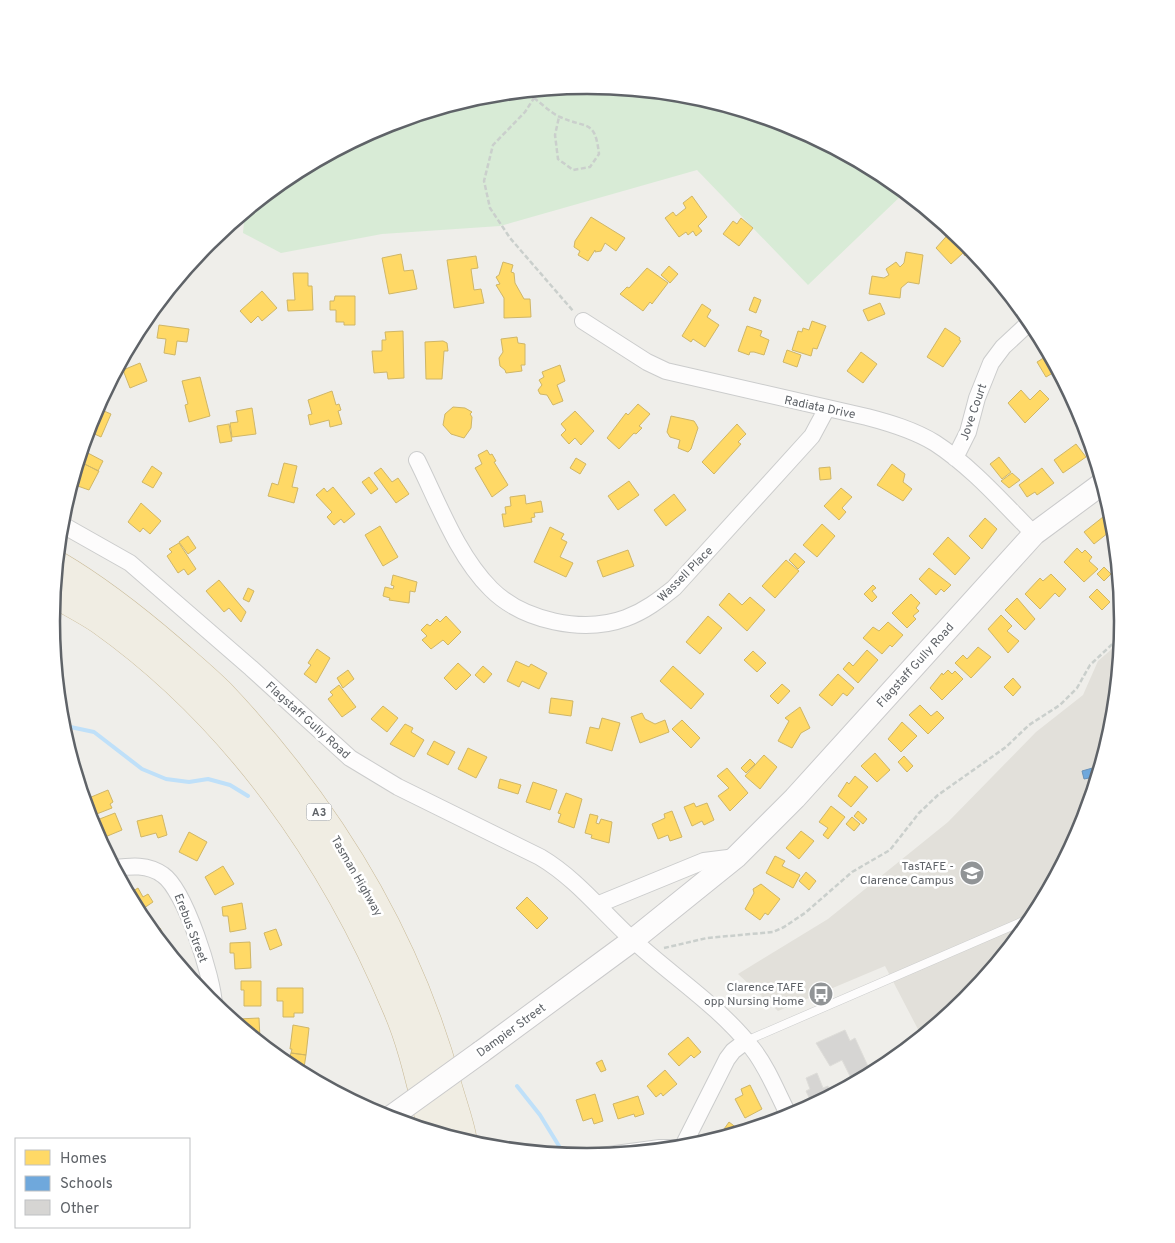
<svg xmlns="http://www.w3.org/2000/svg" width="1175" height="1243" viewBox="0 0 1175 1243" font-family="Overpass,sans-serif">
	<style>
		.education { fill: #e2e0da }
		.green { fill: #d8ebd6 }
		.homes { fill: #ffd966; stroke: #cfb667 }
		.schools { fill: #6fa8dc; stroke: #6a93b9 }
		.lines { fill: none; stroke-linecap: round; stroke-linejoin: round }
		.stream { stroke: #bfe0f9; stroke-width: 4 }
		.building { fill: #d6d5d3; stroke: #deddd9 }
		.lane-casing { stroke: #cbcccc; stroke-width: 9 }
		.street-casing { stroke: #cbcccc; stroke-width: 18 }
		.secondary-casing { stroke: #cacacb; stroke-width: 24 }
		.highway-casing { stroke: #c8b996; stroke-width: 29 }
		.path { stroke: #cacfcc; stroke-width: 2.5; stroke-dasharray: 5 2.5; stroke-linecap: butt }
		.lane { stroke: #fdfcfc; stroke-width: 8 }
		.street { stroke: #fdfcfc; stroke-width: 16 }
		.secondary { stroke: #fdfcfc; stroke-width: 22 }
		.highway { stroke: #f0ede3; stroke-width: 28 }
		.secondary-bridge-casing { stroke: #cacacb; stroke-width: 24; stroke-linecap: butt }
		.secondary-bridge { stroke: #fdfcfc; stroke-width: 22 }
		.labels { text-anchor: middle; stroke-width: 5; stroke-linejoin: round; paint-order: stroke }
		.shield { fill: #fff; stroke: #8f9295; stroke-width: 1 }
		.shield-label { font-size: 11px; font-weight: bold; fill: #5f6368 }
		.street-label { font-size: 12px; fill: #5f6368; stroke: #fff }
		.poi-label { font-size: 12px; fill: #5f6368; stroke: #fff; text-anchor: end }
		.rim { fill: none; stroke: #5f6368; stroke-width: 2.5 }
	</style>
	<rect width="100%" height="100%" fill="#efeeea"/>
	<path class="education" d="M 1122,640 L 1113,726 L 1083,827 L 1033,920 L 966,1001 L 922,1037 L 885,966 L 778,1011 L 738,974 L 828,919 L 948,822 L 1036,732 L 1083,695 L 1098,661 Z"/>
	<path class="green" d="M 588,85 L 692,96 L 793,126 L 886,176 L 905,192 L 808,285 L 697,170 L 500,226 L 382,234 L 281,253 L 243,233 L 245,212 L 290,175 L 383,126 L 483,96 Z"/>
	<path class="homes" d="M 692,196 L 707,217 L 698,226 L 702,231 L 696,236 L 693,231 L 688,235 L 686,232 L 679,237 L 665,218 L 673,212 L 676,216 L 686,208 L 683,203 Z
		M 591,217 L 625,238 L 616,251 L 605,243 L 601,251 L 595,252 L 595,250 L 588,261 L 578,255 L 580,251 L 574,247 L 575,241 Z
		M 741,218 L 753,228 L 739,246 L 723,234 L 733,221 L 737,224 Z
		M 952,230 L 972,249 L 965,256 L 963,253 L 951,264 L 936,248 Z
		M 906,252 L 923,255 L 919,284 L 908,282 L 901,288 L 900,298 L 869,294 L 872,276 L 884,278 L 889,275 L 886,269 L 896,262 L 900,267 L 904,263 Z
		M 401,254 L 404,271 L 413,270 L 417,289 L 389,294 L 382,258 Z
		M 476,256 L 478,268 L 471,269 L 474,290 L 481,289 L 484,303 L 454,308 L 447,260 Z
		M 503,262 L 513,265 L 511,272 L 514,273 L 515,283 L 524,299 L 530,299 L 531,317 L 504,318 L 504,298 L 496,285 L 500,284 L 496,277 L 499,275 Z
		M 669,266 L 678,274 L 670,283 L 661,275 Z
		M 647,268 L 668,283 L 652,304 L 650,302 L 643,311 L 620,294 L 627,287 L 629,288 Z
		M 293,273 L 308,273 L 308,286 L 312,286 L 313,310 L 288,311 L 287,300 L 295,300 Z
		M 262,291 L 277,308 L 262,321 L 258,316 L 251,323 L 240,311 Z
		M 335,296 L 355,296 L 355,325 L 344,325 L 344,322 L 336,322 L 336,310 L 330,310 L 330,301 L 334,301 Z
		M 754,297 L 761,300 L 756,313 L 749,310 Z
		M 880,303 L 885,314 L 868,321 L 863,310 Z
		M 702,304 L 711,310 L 707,317 L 719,325 L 705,347 L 693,339 L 691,342 L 682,336 Z
		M 812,321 L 826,326 L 817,349 L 813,348 L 811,356 L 792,350 L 798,331 L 802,332 L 803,328 L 809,330 Z
		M 159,325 L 189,329 L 187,342 L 177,341 L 175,355 L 164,353 L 166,339 L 157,338 Z
		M 747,326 L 762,331 L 760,336 L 769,340 L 764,355 L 754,352 L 750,352 L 749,355 L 738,351 Z
		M 945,328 L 960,338 L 959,340 L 961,341 L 943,367 L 927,357 Z
		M 403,331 L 404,378 L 388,379 L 387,372 L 374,373 L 372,351 L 382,351 L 382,340 L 386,340 L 385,332 Z
		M 517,337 L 518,343 L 525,344 L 525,365 L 521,365 L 522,371 L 506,373 L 505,370 L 500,366 L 499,358 L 503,352 L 501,339 Z
		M 443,341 L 447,343 L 448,351 L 444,351 L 442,379 L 426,379 L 425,342 Z
		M 787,350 L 801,355 L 797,367 L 783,362 Z
		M 861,352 L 877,364 L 863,383 L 847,371 Z
		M 1050,354 L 1058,370 L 1046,377 L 1037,362 Z
		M 140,363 L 147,381 L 130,388 L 123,370 Z
		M 560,365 L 565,381 L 557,385 L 563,401 L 553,405 L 547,395 L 540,394 L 538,390 L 542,385 L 539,380 L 544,377 L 542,372 Z
		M 200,377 L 210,416 L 189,422 L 185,405 L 188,404 L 182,381 Z
		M 1021,390 L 1030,400 L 1040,390 L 1049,399 L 1025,423 L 1008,403 Z
		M 332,391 L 336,405 L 339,404 L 341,410 L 338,411 L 342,424 L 330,427 L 329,420 L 310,425 L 308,415 L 312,414 L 308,400 Z
		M 638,404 L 650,414 L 639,426 L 642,428 L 636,434 L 634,433 L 619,449 L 607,438 L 626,413 L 628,415 Z
		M 453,407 L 465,408 L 472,412 L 470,414 L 472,417 L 471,428 L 464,438 L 451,434 L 443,425 L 445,414 Z
		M 97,408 L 111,414 L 101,437 L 88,431 Z
		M 252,408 L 256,434 L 232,437 L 230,423 L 238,422 L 236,411 Z
		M 575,411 L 594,431 L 581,445 L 575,438 L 569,444 L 561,435 L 566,430 L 561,424 Z
		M 671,416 L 694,421 L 696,424 L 698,428 L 691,449 L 688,452 L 678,448 L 680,440 L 670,437 L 667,432 Z
		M 229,424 L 232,441 L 220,443 L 217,426 Z
		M 737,424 L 746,434 L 738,442 L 741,444 L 714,474 L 702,462 Z
		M 1076,444 L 1086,457 L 1063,473 L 1054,460 Z
		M 487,450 L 490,455 L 492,454 L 496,461 L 494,462 L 508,485 L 492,497 L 475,468 L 482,464 L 478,455 Z
		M 86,452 L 103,461 L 98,471 L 81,462 Z
		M 999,457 L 1011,472 L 1002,479 L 990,464 Z
		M 576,458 L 586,464 L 580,474 L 570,468 Z
		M 80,462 L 99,471 L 89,490 L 72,484 Z
		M 284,463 L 297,466 L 292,487 L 298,488 L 294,503 L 268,496 L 272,483 L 278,485 Z
		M 892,464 L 905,474 L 903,482 L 912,489 L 903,501 L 877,485 Z
		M 152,466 L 162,473 L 153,488 L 142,482 Z
		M 830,467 L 831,479 L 820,480 L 819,468 Z
		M 381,468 L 392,482 L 398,478 L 409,494 L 396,503 L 374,473 Z
		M 1042,468 L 1054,483 L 1037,495 L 1035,492 L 1027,497 L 1019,485 Z
		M 1012,473 L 1020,480 L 1009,488 L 1001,481 Z
		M 369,477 L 378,489 L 371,494 L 362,482 Z
		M 629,481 L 639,495 L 618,510 L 608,496 Z
		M 333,487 L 355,514 L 344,523 L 341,519 L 334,525 L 327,517 L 332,512 L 316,495 L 324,488 L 327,492 Z
		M 841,488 L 852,497 L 842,508 L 846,512 L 839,520 L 824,506 Z
		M 674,494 L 686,510 L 666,526 L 654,510 Z
		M 525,495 L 526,504 L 541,501 L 543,512 L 534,513 L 535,517 L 531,518 L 532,522 L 504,527 L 502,514 L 506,514 L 505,507 L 511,506 L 510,497 Z
		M 141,503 L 161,521 L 150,534 L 143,528 L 140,532 L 128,522 Z
		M 1103,517 L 1113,529 L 1094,544 L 1084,532 Z
		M 985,518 L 997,529 L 982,549 L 969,536 Z
		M 822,524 L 835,536 L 817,557 L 803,545 Z
		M 380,526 L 398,557 L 383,566 L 365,535 Z
		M 550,527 L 564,534 L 561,539 L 567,542 L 560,557 L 573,563 L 566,577 L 534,562 Z
		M 188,536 L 196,548 L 188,554 L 179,542 Z
		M 948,537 L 970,558 L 955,575 L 933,554 Z
		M 179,543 L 196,569 L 188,575 L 184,569 L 178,573 L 167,556 L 172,552 L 169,549 Z
		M 1077,548 L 1082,553 L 1085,550 L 1092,557 L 1089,561 L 1098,569 L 1084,582 L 1064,562 Z
		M 628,550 L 634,566 L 603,577 L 597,561 Z
		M 795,553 L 805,562 L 798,569 L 789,560 Z
		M 786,560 L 799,571 L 775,598 L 762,586 Z
		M 1104,567 L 1111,574 L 1104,581 L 1097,574 Z
		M 929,568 L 951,585 L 944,592 L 941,589 L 936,595 L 919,579 Z
		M 1051,574 L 1066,589 L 1059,597 L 1055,593 L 1040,609 L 1025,594 L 1040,578 L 1043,581 Z
		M 393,575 L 417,582 L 415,592 L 410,591 L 409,603 L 389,600 L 390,598 L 383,596 L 385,587 L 393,589 L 394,586 L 391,585 Z
		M 219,580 L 246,612 L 241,622 L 229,608 L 224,612 L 206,591 Z
		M 873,585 L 876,588 L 872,591 L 877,597 L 872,602 L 864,594 Z
		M 248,588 L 254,591 L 249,602 L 243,599 Z
		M 1097,589 L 1110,602 L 1102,610 L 1089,597 Z
		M 729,593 L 742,605 L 750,597 L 765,610 L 747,631 L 719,605 Z
		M 911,594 L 920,603 L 916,608 L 919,611 L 913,616 L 916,619 L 907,628 L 892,613 Z
		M 1017,598 L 1035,619 L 1025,630 L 1005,610 Z
		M 1001,615 L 1012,626 L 1007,631 L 1019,641 L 1008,653 L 988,629 Z
		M 446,616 L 461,632 L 448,645 L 443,640 L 431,649 L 422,640 L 427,636 L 421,630 L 427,624 L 430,626 L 437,619 L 440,622 Z
		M 708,616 L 722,628 L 700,654 L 686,642 Z
		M 888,622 L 903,635 L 892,647 L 890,645 L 882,654 L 863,638 L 873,627 L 879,631 Z
		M 978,647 L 991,657 L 971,678 L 955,663 L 963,655 L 967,659 Z
		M 317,649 L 330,658 L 316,683 L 304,674 L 311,665 L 308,663 Z
		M 867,650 L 878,660 L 858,683 L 843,669 L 849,662 L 853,666 Z
		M 753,651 L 766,663 L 757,672 L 744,660 Z
		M 516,661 L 529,667 L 531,664 L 547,673 L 539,689 L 522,681 L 519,687 L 507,681 Z
		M 458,663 L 471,675 L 456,690 L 444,678 Z
		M 483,666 L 492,674 L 484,683 L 475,675 Z
		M 673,666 L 704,694 L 691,709 L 660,681 Z
		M 348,670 L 354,679 L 343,688 L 337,678 Z
		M 948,670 L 952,674 L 955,671 L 963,679 L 942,700 L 930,688 L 942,673 L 943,675 Z
		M 838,674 L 854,688 L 847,696 L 843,693 L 832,706 L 819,695 Z
		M 1013,678 L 1021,687 L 1013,696 L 1004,687 Z
		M 782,684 L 790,691 L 778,704 L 770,696 Z
		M 339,685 L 356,707 L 342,717 L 328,699 L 333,695 L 330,692 Z
		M 551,698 L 573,701 L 571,716 L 549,713 Z
		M 920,705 L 931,716 L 937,711 L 944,718 L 928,734 L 909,715 Z
		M 383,706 L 398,718 L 387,732 L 371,719 Z
		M 800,707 L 810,728 L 801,733 L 792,748 L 778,741 L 789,721 L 785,718 Z
		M 642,713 L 645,719 L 655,724 L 665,720 L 669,732 L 640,743 L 631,717 Z
		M 602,718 L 620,723 L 612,751 L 586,743 L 590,727 L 599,729 Z
		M 682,720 L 700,738 L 691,748 L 672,729 Z
		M 902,722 L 917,736 L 901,752 L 888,739 Z
		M 405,724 L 413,728 L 411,732 L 424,740 L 414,757 L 390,744 Z
		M 434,741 L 455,752 L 448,765 L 427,754 Z
		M 468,748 L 487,757 L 476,778 L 458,769 Z
		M 875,753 L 890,770 L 877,782 L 861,766 Z
		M 764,755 L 777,767 L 760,789 L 745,776 Z
		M 904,756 L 913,766 L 907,772 L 898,762 Z
		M 750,759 L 755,764 L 746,773 L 741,768 Z
		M 727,768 L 748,793 L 730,811 L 718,796 L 729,788 L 717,776 Z
		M 855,776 L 868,787 L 851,807 L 838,796 L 847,782 L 849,784 Z
		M 500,779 L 521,785 L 518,794 L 498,788 Z
		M 533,782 L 557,790 L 550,810 L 526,802 Z
		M 108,790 L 113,802 L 110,804 L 112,808 L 89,817 L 84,800 Z
		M 566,793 L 582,799 L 574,828 L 558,822 L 561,814 L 558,813 Z
		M 694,803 L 696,807 L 707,803 L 714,820 L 704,825 L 702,821 L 692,826 L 684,807 Z
		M 831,806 L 845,817 L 828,839 L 823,835 L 828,828 L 819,822 Z
		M 672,811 L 682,837 L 670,841 L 668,835 L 658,839 L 652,824 L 665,818 L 664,814 Z
		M 858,811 L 867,819 L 863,824 L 854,816 Z
		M 115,813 L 122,830 L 105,837 L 104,834 L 98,836 L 92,822 Z
		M 590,814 L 598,816 L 596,823 L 599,824 L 601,819 L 612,822 L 609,843 L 591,838 L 592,835 L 585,833 Z
		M 162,815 L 167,835 L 158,838 L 156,833 L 141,837 L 137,821 Z
		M 852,817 L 860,824 L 854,831 L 846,824 Z
		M 801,831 L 814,841 L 799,859 L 786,848 Z
		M 189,832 L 207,842 L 197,861 L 179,852 Z
		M 775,856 L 785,861 L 782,866 L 800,875 L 793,888 L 766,873 Z
		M 223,866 L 234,884 L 215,895 L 205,877 Z
		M 806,872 L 816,881 L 809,890 L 799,881 Z
		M 761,884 L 780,899 L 768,915 L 765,913 L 760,920 L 745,909 L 754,893 L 753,889 Z
		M 138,888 L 143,897 L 148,894 L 153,902 L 138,912 L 128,894 Z
		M 527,897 L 548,918 L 537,929 L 516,908 Z
		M 242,903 L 246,929 L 230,932 L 228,916 L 223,916 L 222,907 Z
		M 154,925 L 156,930 L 160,928 L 168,945 L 164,947 L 148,928 Z
		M 276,929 L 282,945 L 270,950 L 264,933 Z
		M 250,942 L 251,968 L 235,969 L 234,953 L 230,953 L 230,943 Z
		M 241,981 L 261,981 L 261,1006 L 244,1006 L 244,990 L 241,990 Z
		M 277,988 L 303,988 L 303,1013 L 294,1013 L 294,1017 L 283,1017 L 283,1001 L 277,1001 Z
		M 259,1018 L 260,1039 L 255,1039 L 238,1025 L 238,1019 Z
		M 293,1025 L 309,1028 L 306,1055 L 291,1053 L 292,1049 L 290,1049 Z
		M 688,1037 L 701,1052 L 694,1058 L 691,1055 L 679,1066 L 668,1054 Z
		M 291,1053 L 306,1055 L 303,1074 L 287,1065 Z
		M 602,1060 L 606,1070 L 601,1072 L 596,1063 Z
		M 665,1070 L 677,1084 L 663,1096 L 661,1093 L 656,1097 L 647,1086 Z
		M 750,1085 L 762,1109 L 745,1118 L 735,1099 L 743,1095 L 741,1089 Z
		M 595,1094 L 603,1121 L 594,1124 L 592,1118 L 583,1121 L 576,1100 Z
		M 638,1096 L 644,1114 L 635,1117 L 634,1114 L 618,1119 L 613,1104 Z
		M 729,1122 L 742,1132 L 717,1140 L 717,1139 Z"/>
	<path class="schools" d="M 1096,767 L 1099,775 L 1093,793 L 1089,778 L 1084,779 L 1082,771 Z"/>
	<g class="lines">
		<path class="stream" d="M 61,725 L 94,732 L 142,769 L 166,779 L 189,782 L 208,779 L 230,785 L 248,796
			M 517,1086 L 540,1115 L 559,1146"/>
	</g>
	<path class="building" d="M 845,1030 L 850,1041 L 855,1038 L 872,1075 L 854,1084 L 842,1060 L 830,1066 L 816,1043 Z
		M 817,1073 L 823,1088 L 828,1086 L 832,1096 L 813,1106 L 806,1091 L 810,1089 L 806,1078 Z"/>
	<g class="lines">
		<defs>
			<path id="lane" d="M 746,1041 L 1035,916"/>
			<path id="street" d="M 583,321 L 647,362 L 666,371 L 867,417 C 890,423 914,430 935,443 C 972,467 1003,503 1034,534
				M 955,458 L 968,432 L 977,398 L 991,363 L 1003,347 L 1031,321
				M 417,460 C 438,502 457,555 491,589 C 523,621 583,634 626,618 C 645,611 659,600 674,588 L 812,436 L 827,408
				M 61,524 L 130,563 L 251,668 L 350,758 L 398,787 L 540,857 C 577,879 602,912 633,940 C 672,976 719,1006 752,1048 C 768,1068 778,1095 790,1118
				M 114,868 C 131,866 148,864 163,875 C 185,890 213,978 214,1005
				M 599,904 L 704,861 L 736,857
				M 682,1148 L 727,1059 L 733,1051 L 746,1041
				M 586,1158 L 660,1148 L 682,1148"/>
			<path id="secondary" d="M 481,1052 L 633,940 L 736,857 L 795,798 L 1034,534 L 1103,483"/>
			<path id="highway" d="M 57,565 C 98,589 136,619 172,650 C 188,664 205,678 220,693 C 327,806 407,935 448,1087 C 453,1105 460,1123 463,1141
				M 54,593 C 69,602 85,610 100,620 C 235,716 334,857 397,1009 C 414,1048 422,1092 433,1132"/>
		</defs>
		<use href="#lane" class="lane-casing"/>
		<use href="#street" class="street-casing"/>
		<use href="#secondary" class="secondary-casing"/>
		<use href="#highway" class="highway-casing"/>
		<path class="path" d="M 529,91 L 534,98 L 525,112 L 493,145 L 484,181 L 490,208 L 510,238 L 574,312
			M 534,98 C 542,104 551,113 560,117 C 587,129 595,119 599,154 L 590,167 L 573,170 L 558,159 L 555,135 L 559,117
			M 664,948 L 707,938 L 773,932 L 784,927 L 805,913 L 852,872 L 890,850 L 919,813 L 938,795 L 1006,747 L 1029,725 L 1060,705 L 1077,688 L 1090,665 L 1122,635"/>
		<use href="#lane" class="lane"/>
		<use href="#street" class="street"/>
		<use href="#secondary" class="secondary"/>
		<use href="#highway" class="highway"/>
		<defs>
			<path id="secondary-bridge" d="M 388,1119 L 481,1052"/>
		</defs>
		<use href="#secondary-bridge" class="secondary-bridge-casing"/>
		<use href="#secondary-bridge" class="secondary-bridge"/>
	</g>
	<defs>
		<symbol id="university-disc" viewBox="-11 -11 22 22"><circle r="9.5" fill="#919496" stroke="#fff"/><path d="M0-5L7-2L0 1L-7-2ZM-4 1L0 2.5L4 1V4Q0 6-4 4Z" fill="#fff"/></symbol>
		<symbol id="bus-disc" viewBox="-11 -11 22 22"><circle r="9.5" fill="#919496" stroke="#fff"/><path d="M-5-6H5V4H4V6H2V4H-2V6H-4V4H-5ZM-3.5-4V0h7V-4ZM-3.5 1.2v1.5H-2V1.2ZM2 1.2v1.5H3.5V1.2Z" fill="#fff"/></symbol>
	</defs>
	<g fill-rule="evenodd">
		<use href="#university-disc" x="958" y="859" width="28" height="28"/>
		<use href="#bus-disc" x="807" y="980" width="28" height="28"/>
	</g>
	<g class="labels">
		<rect class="shield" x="306.5" y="803.5" width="25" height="17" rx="4"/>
		<g class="shield-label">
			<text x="319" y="816">A3</text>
		</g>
		<g class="street-label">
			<text transform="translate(820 407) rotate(12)" y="4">Radiata Drive</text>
			<text transform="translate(973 412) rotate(-71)" y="4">Jove Court</text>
			<text transform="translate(685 574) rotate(-45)" y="4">Wassell Place</text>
			<text transform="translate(915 665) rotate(-48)" y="4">Flagstaff Gully Road</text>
			<text transform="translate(308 720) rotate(42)" y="4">Flagstaff Gully Road</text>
			<text transform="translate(357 876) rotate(60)" y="4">Tasman Highway</text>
			<text transform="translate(191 928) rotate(69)" y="4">Erebus Street</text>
			<text transform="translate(511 1030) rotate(-36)" y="4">Dampier Street</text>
		</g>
		<g class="poi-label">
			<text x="954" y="870">TasTAFE -<tspan x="954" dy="14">Clarence Campus</tspan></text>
			<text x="804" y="991">Clarence TAFE<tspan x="804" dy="14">opp Nursing Home</tspan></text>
		</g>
	</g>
	<path d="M0 0H1175V1243H0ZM60 621a527 527 0 1 1 1054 0a527 527 0 1 1-1054 0Z" fill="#fff" fill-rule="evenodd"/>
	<path class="rim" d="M60 621a527 527 0 1 1 1054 0a527 527 0 1 1-1054 0Z"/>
	<rect x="15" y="1138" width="175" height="90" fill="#ffffff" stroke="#bfc1c3"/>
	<rect x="25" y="1150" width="25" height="15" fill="#ffd966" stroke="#bfc1c3"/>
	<text x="60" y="1163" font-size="15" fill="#5f6368">Homes</text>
	<rect x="25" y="1176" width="25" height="15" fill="#6fa8dc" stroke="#bfc1c3"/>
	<text x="60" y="1188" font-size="15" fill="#5f6368">Schools</text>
	<rect x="25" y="1200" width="25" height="15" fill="#d6d5d3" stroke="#bfc1c3"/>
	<text x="60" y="1213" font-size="15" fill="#5f6368">Other</text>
</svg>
